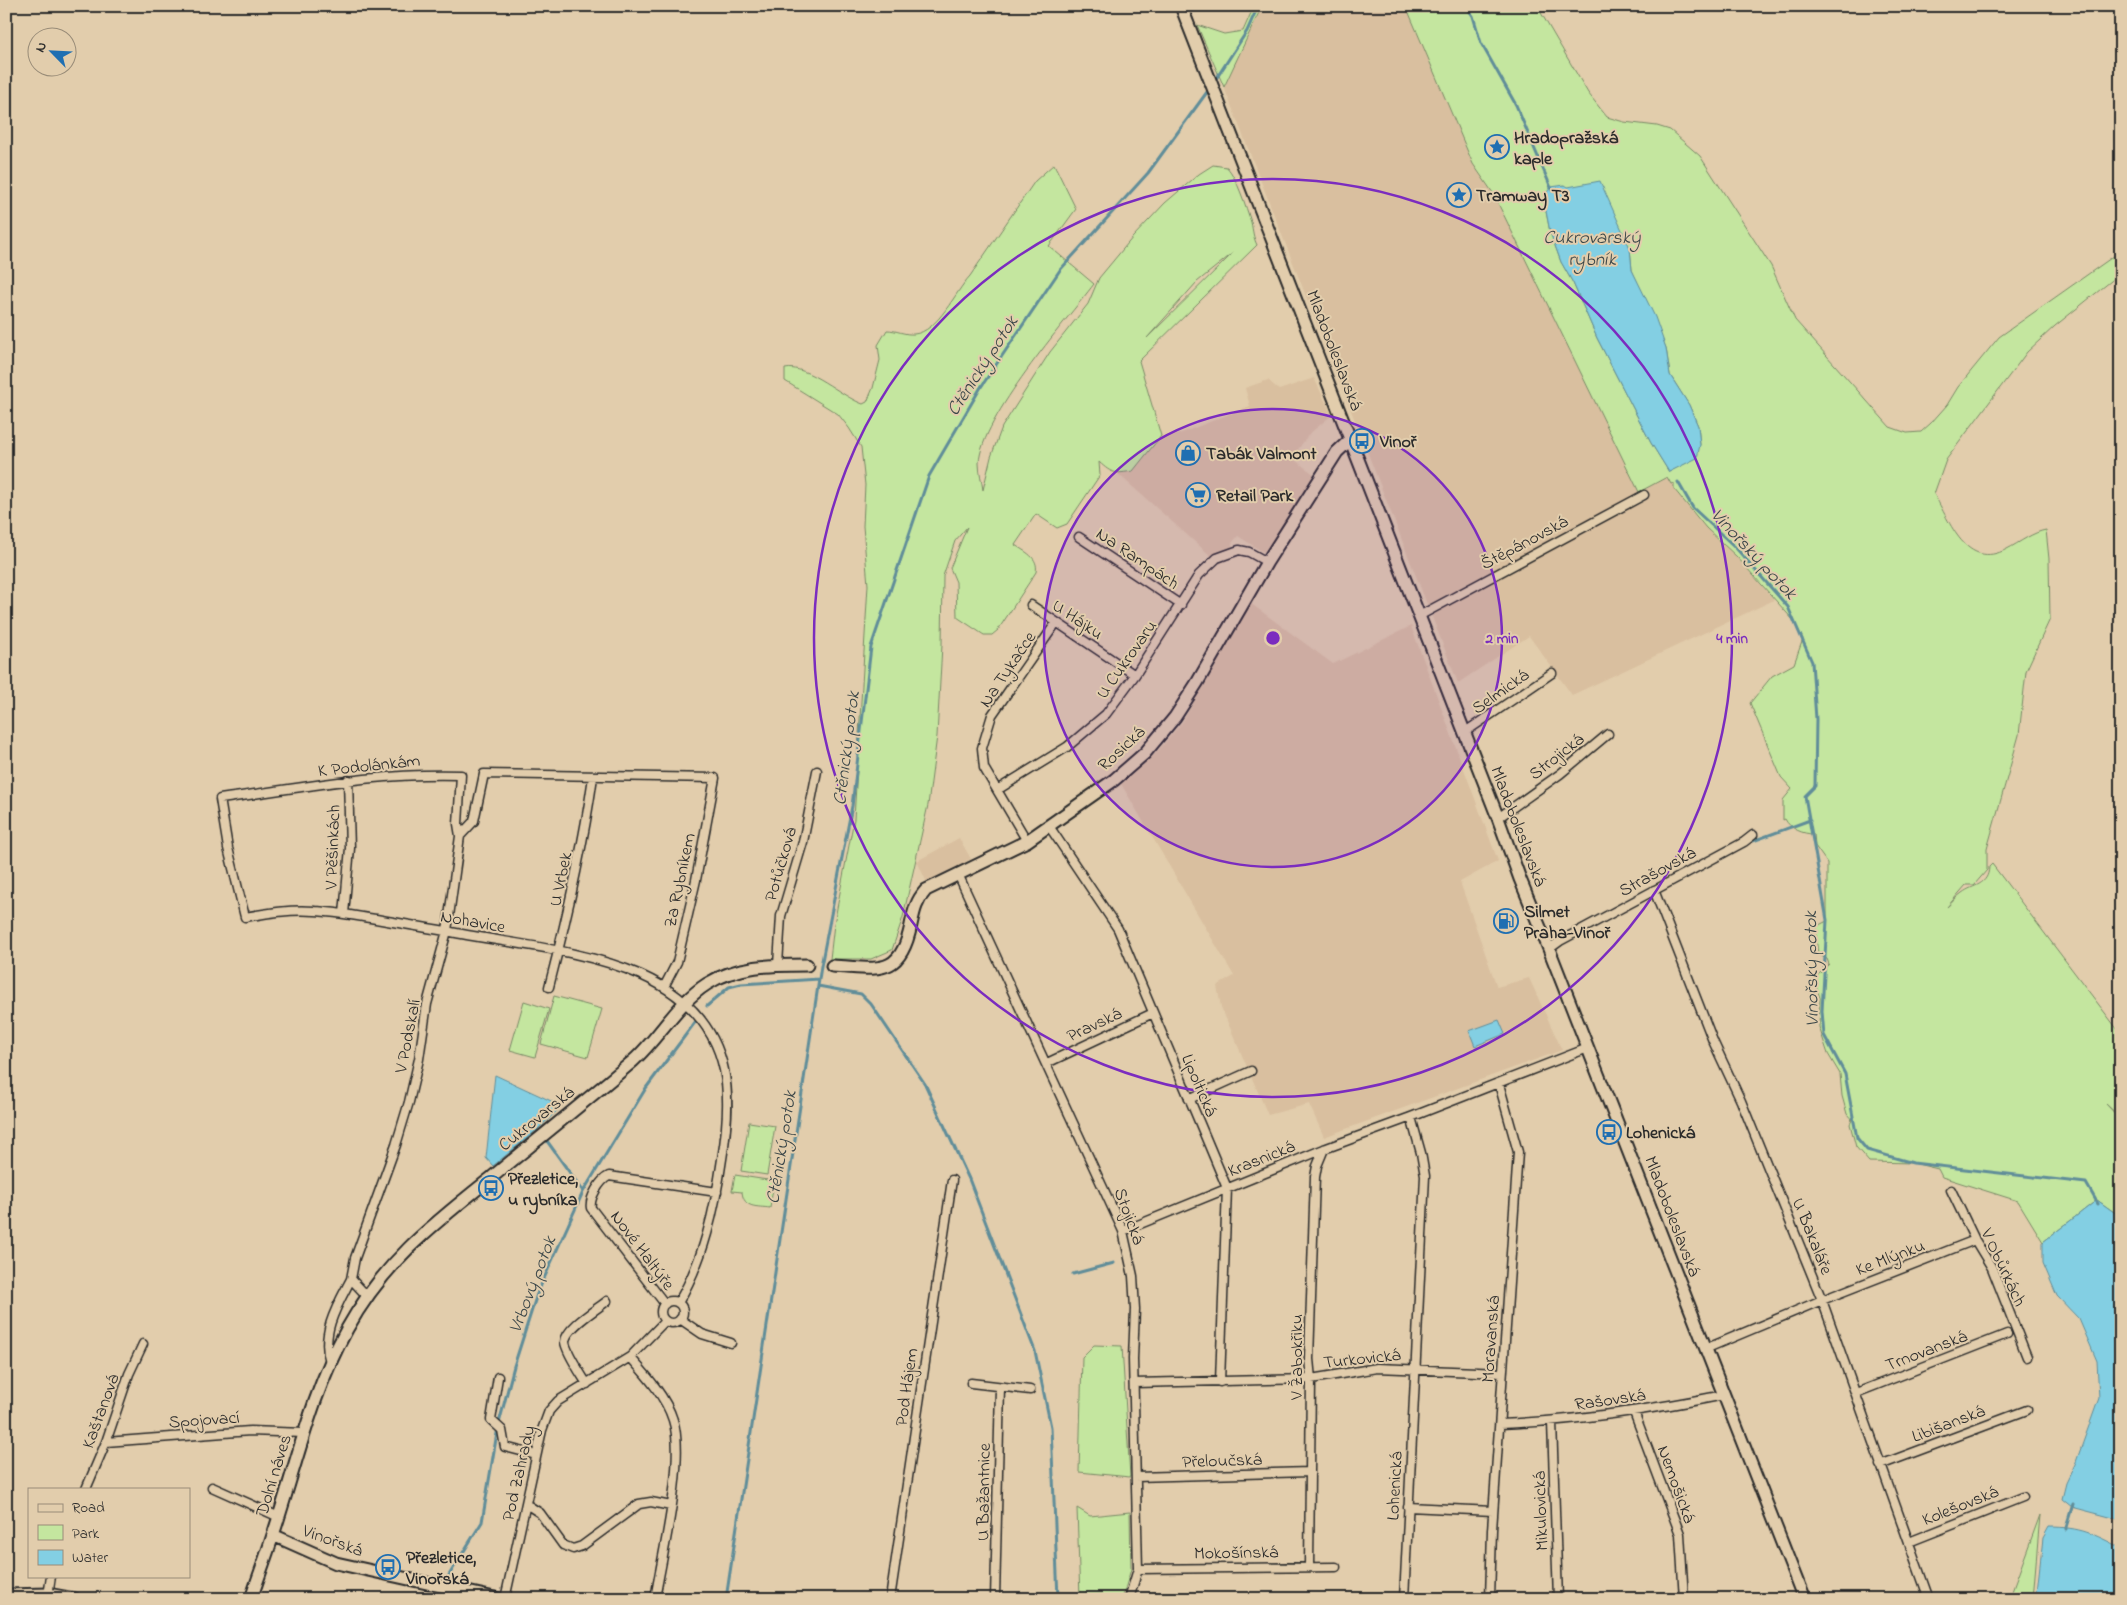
<svg xmlns="http://www.w3.org/2000/svg" width="2127" height="1605" viewBox="0 0 2127 1605" font-family="'Indie Flower',sans-serif">
	<style>
		.built { fill: #d9bf9f }
		.green { fill: #c4e69f; stroke: #788865; fill-rule: evenodd }
		.water { fill: #83cfe3; stroke: #608d99 }
		.lines { fill: none; stroke-linecap: round; stroke-linejoin: round }
		.stream { stroke: #608d99; stroke-width: 3 }
		.street-casing { stroke: #2b2b2b; stroke-width: 11 }
		.secondary-casing { stroke: #2b2b2b; stroke-width: 15 }
		.street { stroke: #e2cdac; stroke-width: 8 }
		.secondary { stroke: #e2cdac; stroke-width: 11 }
		.ring { fill: none; stroke: #7b2cbf; stroke-width: 2.5 }
		.labels { text-anchor: middle; stroke-width: 4; stroke-linejoin: round; paint-order: stroke }
		.poi-label { font-size: 18px; font-weight: bold; fill: #2b2b2b; stroke: #e2cdac; text-anchor: start }
		.street-label { font-size: 18px; fill: #2b2b2b; stroke: #e2cdac }
		.water-label { font-size: 19px; font-style: italic; fill: #384447; stroke: #e2cdac }
		.centre { fill: #7b2cbf; stroke: #e2cdac; stroke-width: 2.5 }
		.ring-label { font-size: 15px; text-anchor: middle; font-weight: bold; fill: #7b2cbf; stroke: #e2cdac; stroke-width: 4; stroke-linejoin: round; paint-order: stroke }
	</style>
	<rect width="100%" height="100%" fill="#e2cdac"/>
	<filter id="ink" filterUnits="userSpaceOnUse"><feTurbulence type="fractalNoise" baseFrequency=".02" numOctaves="2"/><feDisplacementMap in="SourceGraphic" scale="10" xChannelSelector="R" yChannelSelector="G"/><feConvolveMatrix kernelMatrix="1 2 1 2 8 2 1 2 1" color-interpolation-filters="sRGB"/></filter>
	<g filter="url(#ink)">
		<path class="built" d="M 1262,6 L 1406,6 L 1473,164 L 1493,193 L 1639,491 L 1667,477 L 1674,483 L 1674,489 L 1702,524 L 1737,557 L 1774,600 L 1572,695 L 1529,636 L 1458,683 L 1224,87 Z
			M 1314,378 L 1332,415 L 1309,434 L 1292,458 L 1315,475 L 1266,554 L 1238,536 L 1232,543 L 1232,556 L 1220,564 L 1117,473 L 1133,471 L 1161,436 L 1179,434 L 1250,406 L 1245,388 L 1268,380 L 1279,390 Z
			M 1250,603 L 1333,664 L 1411,626 L 1498,861 L 1460,882 L 1497,987 L 1529,978 L 1562,1050 L 1324,1137 L 1309,1104 L 1268,1115 L 1221,1007 L 1217,986 L 1234,976 L 1120,782 L 1157,752 L 1183,721 Z
			M 959,838 L 971,859 L 927,883 L 917,861 Z"/>
		<path class="green" d="M 1254,6 L 1262,6 L 1224,87 L 1197,25 L 1224,34 L 1243,31 Z
			M 1406,6 L 1537,6 L 1588,93 L 1607,117 L 1624,122 L 1657,126 L 1670,130 L 1700,156 L 1771,266 L 1795,320 L 1890,427 L 1907,433 L 1921,432 L 1931,423 L 1947,405 L 1958,387 L 1999,337 L 2121,251 L 2121,273 L 2055,326 L 2027,352 L 1946,460 L 1934,494 C 1950,522 1966,571 2007,549 C 2019,543 2033,532 2046,530 L 2049,559 L 2050,619 L 2026,671 L 2019,735 L 1987,849 L 1987,870 L 1974,885 L 1966,885 L 1947,907 C 1952,903 1956,897 1962,893 C 1974,884 1988,886 1989,867 L 1992,864 L 2121,1034 L 2121,1118 L 2106,1104 L 2121,1120 L 2121,1217 L 2097,1200 L 2043,1242 L 2018,1201 L 1942,1177 L 1938,1169 L 1913,1163 L 1869,1162 L 1856,1147 L 1850,1124 L 1852,1120 L 1847,1114 L 1842,1096 L 1840,1074 L 1828,1054 L 1819,1027 L 1820,998 L 1814,979 L 1829,964 L 1827,959 L 1818,954 L 1815,927 L 1827,921 L 1827,863 L 1815,846 L 1814,834 C 1803,834 1790,829 1785,819 L 1783,820 L 1783,800 L 1792,789 L 1781,777 L 1750,703 L 1772,676 L 1794,664 L 1803,639 L 1794,621 L 1737,557 L 1706,528 L 1674,489 L 1674,483 L 1671,484 L 1667,477 L 1639,492 L 1493,193 L 1473,164 ZM 1564,185 L 1630,248 L 1632,270 L 1666,348 L 1670,375 L 1689,405 L 1698,426 L 1700,445 L 1679,466 L 1669,472 L 1651,443 L 1597,338 L 1573,283 L 1561,262 L 1550,232 L 1544,201 Z
			M 1054,164 L 1076,209 L 1049,246 L 1094,284 C 1065,322 981,418 979,463 C 979,472 982,482 983,490 L 991,457 L 1002,427 L 1050,352 L 1088,304 L 1099,278 L 1133,237 L 1165,203 L 1199,174 L 1213,165 L 1227,167 C 1237,178 1246,207 1251,222 C 1253,231 1253,237 1257,245 L 1139,361 L 1161,436 L 1133,471 C 1115,474 1112,474 1099,462 L 1100,475 L 1067,524 L 1057,528 L 1036,514 L 1015,545 C 1025,552 1039,557 1036,572 L 998,630 L 992,635 L 984,635 L 957,617 L 956,582 L 950,568 L 967,527 L 955,541 L 943,576 L 942,645 L 937,736 L 928,805 L 903,917 L 892,950 L 871,959 L 830,959 L 834,924 L 854,819 L 868,585 L 863,526 L 865,485 L 861,447 L 849,428 L 838,414 L 785,381 L 785,369 C 807,364 842,397 863,404 L 867,402 L 873,388 L 880,360 L 878,345 L 887,330 C 896,330 905,335 914,334 C 938,332 955,292 970,276 L 1035,181 ZM 1233,253 L 1147,338 L 1197,282 Z
			M 554,996 L 602,1009 L 588,1057 L 541,1044 Z
			M 524,1001 L 549,1009 L 535,1057 L 510,1050 Z
			M 749,1122 L 775,1126 L 767,1175 L 741,1171 Z
			M 735,1175 L 774,1181 L 770,1208 C 757,1206 744,1209 742,1192 L 732,1191 Z
			M 1094,1345 L 1122,1346 L 1130,1477 L 1079,1472 L 1082,1357 Z
			M 1077,1508 L 1090,1516 L 1130,1512 L 1131,1569 L 1122,1599 L 1080,1599 Z
			M 2040,1515 L 2033,1599 L 2009,1599 L 2010,1597 Z"/>
		<path class="water" d="M 1600,181 L 1630,248 L 1632,270 L 1655,317 L 1666,348 L 1670,375 L 1689,405 L 1698,426 L 1700,445 L 1697,458 L 1669,472 L 1651,443 L 1597,338 L 1573,283 L 1561,262 L 1550,232 L 1544,201 L 1544,196 L 1551,187 L 1565,185 L 1568,187 Z
			M 1499,1020 L 1505,1034 L 1475,1046 L 1469,1031 Z
			M 495,1075 L 562,1106 L 538,1129 L 493,1166 L 486,1158 Z
			M 2097,1200 L 2121,1217 L 2121,1520 L 2072,1507 L 2062,1499 L 2066,1483 L 2076,1462 L 2099,1398 L 2097,1361 L 2079,1319 L 2057,1296 L 2043,1263 L 2043,1242 Z
			M 2049,1527 C 2081,1527 2094,1534 2121,1548 L 2121,1599 L 2039,1599 L 2037,1592 L 2043,1538 Z"/>
		<g class="lines">
			<path class="stream" d="M 1466,6 L 1473,16 L 1481,43 L 1516,105 L 1552,190
				M 1214,82 L 1247,31 L 1258,6
				M 1678,482 L 1693,508 L 1735,547 L 1788,607 L 1812,662 L 1816,719 L 1815,786 L 1805,796 L 1827,920 L 1822,1011 L 1824,1035 L 1845,1074 L 1857,1138 L 1867,1150 L 1913,1163 L 2086,1183 L 2098,1204
				M 1753,841 L 1810,820
				M 818,986 L 861,994 L 871,1004 L 925,1084 L 969,1179 L 1035,1351 L 1051,1427 L 1058,1599
				M 707,1006 L 729,987 L 741,984 L 819,979
				M 547,1141 L 583,1191
				M 1073,1274 L 1114,1263
				M 2066,1529 L 2066,1527 L 2073,1504
				M 446,1580 L 482,1522 L 498,1427 L 514,1366 L 537,1294 L 583,1192 L 646,1088 L 696,1021
				M 438,1599 L 441,1593
				M 726,1599 L 821,966 L 852,806 L 871,647 L 929,476 L 981,387 L 1060,270 L 1148,173 L 1210,88"/>
			<defs>
				<path id="street" d="M 1079,537 L 1181,605
					M 1031,605 L 1135,675
					M 1419,616 L 1644,495
					M 1465,732 L 1552,673
					M 997,790 L 1067,747 L 1106,714 L 1135,675 L 1199,575 L 1217,558 L 1239,550 L 1249,552 L 1267,562
					M 1498,818 L 1560,774 L 1608,734
					M 1049,826 L 1118,929 L 1227,1188 L 1220,1382
					M 460,836 L 458,824 L 461,775 C 379,772 300,788 220,799 L 228,848 L 245,917 C 268,913 291,909 315,911 C 335,912 356,916 376,919 C 409,925 441,930 473,936 C 561,952 701,960 724,1070 C 730,1099 727,1129 722,1159 C 715,1209 704,1259 678,1303
					M 1027,841 L 984,768 L 982,748 L 992,715 L 1056,623
					M 958,874 L 1123,1231 L 1133,1276 L 1135,1309 L 1133,1359 L 1138,1569 L 1129,1599
					M 1654,890 L 1713,1041 L 1741,1101 L 1822,1300 L 1929,1599
					M 344,914 L 350,848 L 348,780
					M 1549,949 L 1560,941 L 1744,842 L 1753,835
					M 778,965 L 781,916 L 803,842 L 817,771
					M 549,987 C 567,917 583,848 593,777
					M 1047,1063 L 1153,1013
					M 1189,1099 L 1251,1071
					M 1951,1190 L 1975,1240 L 1992,1268 L 2027,1357
					M 1123,1231 L 1324,1149 L 1411,1117 L 1588,1048
					M 367,1296 L 351,1279 L 355,1258 L 396,1145 L 409,1102 L 419,1059 L 427,1004 L 447,931 L 460,836 L 474,821 L 484,774 L 715,778 L 696,880 L 677,962 L 664,987
					M661 1312a11 11 0 1 1 22 0a11 11 0 1 1-22 0Z
					M 665,1304 L 591,1208 C 589,1198 600,1180 609,1176 L 717,1192
					M 680,1319 L 702,1334 L 731,1343
					M 1705,1349 L 1822,1300 L 1975,1240
					M 630,1357 C 646,1375 666,1397 673,1420 C 686,1459 662,1556 655,1599
					M 330,1362 C 320,1333 338,1304 351,1279
					M 498,1377 L 491,1420 L 502,1430 L 505,1447 L 536,1455
					M 971,1383 L 1030,1390
					M 1134,1383 L 1311,1379 L 1377,1368 L 1502,1373
					M 587,1384 C 581,1374 566,1352 565,1342 C 565,1328 597,1309 607,1301
					M 1856,1393 L 2007,1334
					M 1634,1412 L 1680,1534 L 1684,1599
					M 1552,1422 L 1558,1599
					M 1500,1424 C 1576,1421 1649,1410 1724,1395
					M 106,1442 L 250,1431 L 304,1433
					M 1880,1465 L 2027,1410
					M 1136,1477 L 1310,1472
					M 212,1487 L 279,1517
					M 86,1489 L 106,1442 L 129,1374 L 143,1344
					M 526,1504 L 540,1513 L 563,1545 L 573,1549 L 582,1546 L 639,1504 L 651,1502 L 671,1506
					M 1408,1507 L 1493,1511
					M 1909,1542 L 2023,1497
					M 1309,1566 L 1311,1379 L 1309,1359 L 1315,1177 L 1317,1166 L 1324,1149
					M 1138,1569 L 1336,1567
					M 48,1596 L 51,1576
					M 505,1599 L 542,1430 L 549,1411 L 558,1401 L 630,1357 L 665,1321
					M 890,1599 L 952,1180
					M 995,1599 L 1000,1387
					M 1404,1599 L 1425,1176 L 1421,1153 L 1411,1117
					M 1490,1599 L 1492,1530 L 1518,1152 L 1499,1084"/>
				<path id="secondary" d="M 1181,6 L 1498,818 L 1520,879 L 1549,949 L 1804,1599
					M 832,966 C 877,968 900,979 911,925 C 914,911 916,901 926,890 L 1027,841 L 1114,780 L 1145,753 L 1175,717 L 1197,683 L 1267,562 L 1337,452 L 1351,439
					M 273,1535 L 336,1563 L 499,1599
					M 6,1595 L 48,1594 L 75,1599
					M 251,1599 C 258,1578 266,1557 273,1535 C 296,1466 311,1394 347,1329 C 384,1262 432,1225 491,1178 C 538,1139 586,1101 633,1061 C 659,1038 677,1003 707,984 C 737,965 772,965 807,965"/>
			</defs>
			<use href="#street" class="street-casing"/>
			<use href="#secondary" class="secondary-casing"/>
			<use href="#street" class="street"/>
			<use href="#secondary" class="secondary"/>
		</g>
	</g>
	<circle cx="1273" cy="638" r="229" fill="#7b2cbf" fill-opacity=".12"/>
	<g class="ring">
		<circle cx="1273" cy="638" r="229"/>
		<circle cx="1273" cy="638" r="459"/>
	</g>
	<defs>
		<symbol id="sight-ring" viewBox="-11 -11 22 22"><circle r="9.5" fill="#e2cdac" stroke="#1f6fb2" stroke-width="1.5"/><path d="M0-6L1.8-2.2L6-1.7L2.9 1.2L3.7 5.4L0 3.3L-3.7 5.4L-2.9 1.2L-6-1.7L-1.8-2.2Z" fill="#1f6fb2"/></symbol>
		<symbol id="bus-ring" viewBox="-11 -11 22 22"><circle r="9.5" fill="#e2cdac" stroke="#1f6fb2" stroke-width="1.5"/><path d="M-5-6H5V4H4V6H2V4H-2V6H-4V4H-5ZM-3.5-4V0h7V-4ZM-3.5 1.2v1.5H-2V1.2ZM2 1.2v1.5H3.5V1.2Z" fill="#1f6fb2"/></symbol>
		<symbol id="shop-ring" viewBox="-11 -11 22 22"><circle r="9.5" fill="#e2cdac" stroke="#1f6fb2" stroke-width="1.5"/><path d="M-5-2.5h2.3a2.7 3.5 0 0 1 5.4 0H5L5.5 6h-11ZM-1.5-2.5h3a1.5 2.3 0 0 0-3 0Z" fill="#1f6fb2"/></symbol>
		<symbol id="supermarket-ring" viewBox="-11 -11 22 22"><circle r="9.5" fill="#e2cdac" stroke="#1f6fb2" stroke-width="1.5"/><path d="M-6-5.5h2.5l.6 2H6L4.5 2H-2.5L-4.4-4H-6ZM-1.5 3.2a1.3 1.3 0 1 0 .1 0ZM3 3.2a1.3 1.3 0 1 0 .1 0Z" fill="#1f6fb2"/></symbol>
		<symbol id="fuel-ring" viewBox="-11 -11 22 22"><circle r="9.5" fill="#e2cdac" stroke="#1f6fb2" stroke-width="1.5"/><path d="M-5.5-6h7V0h2V4h1.3V-2.5L3-4.5l.8-.8L6-3V5H2.5V1h-1V6h-7ZM-4.2-4.7v3.2H.2V-4.7Z" fill="#1f6fb2"/></symbol>
	</defs>
	<g fill-rule="evenodd">
		<use href="#sight-ring" x="1483" y="133" width="28" height="28"/>
		<use href="#sight-ring" x="1445" y="181" width="28" height="28"/>
		<use href="#bus-ring" x="1348" y="427" width="28" height="28"/>
		<use href="#shop-ring" x="1174" y="439" width="28" height="28"/>
		<use href="#supermarket-ring" x="1184" y="481" width="28" height="28"/>
		<use href="#fuel-ring" x="1492" y="907" width="28" height="28"/>
		<use href="#bus-ring" x="1595" y="1118" width="28" height="28"/>
		<use href="#bus-ring" x="477" y="1174" width="28" height="28"/>
		<use href="#bus-ring" x="374" y="1553" width="28" height="28"/>
	</g>
	<g class="labels">
		<g class="poi-label">
			<text x="1514" y="143">Hradopražská<tspan x="1514" dy="21">kaple</tspan></text>
			<text x="1476" y="201">Tramway T3</text>
			<text x="1380" y="447">Vinoř</text>
			<text x="1206" y="459">Tabák Valmont</text>
			<text x="1216" y="501">Retail Park</text>
			<text x="1524" y="917">Silmet<tspan x="1524" dy="21">Praha-Vinoř</tspan></text>
			<text x="1626" y="1138">Lohenická</text>
			<text x="508" y="1184">Přezletice,<tspan x="508" dy="21">u rybníka</tspan></text>
			<text x="406" y="1563">Přezletice,<tspan x="406" dy="21">Vinořská</tspan></text>
		</g>
		<g class="street-label">
			<text transform="translate(1335 350) rotate(69)" y="6">Mladoboleslavská</text>
			<text transform="translate(1524 542) rotate(-28)" y="6">Štěpánovská</text>
			<text transform="translate(1138 558) rotate(34)" y="6">Na Rampách</text>
			<text transform="translate(1078 619) rotate(34)" y="6">U Hájku</text>
			<text transform="translate(1126 659) rotate(-55)" y="6">U Cukrovaru</text>
			<text transform="translate(1007 669) rotate(-56)" y="6">Na Tykačce</text>
			<text transform="translate(1500 691) rotate(-35)" y="6">Selmická</text>
			<text transform="translate(1121 748) rotate(-43)" y="6">Rosická</text>
			<text transform="translate(1556 756) rotate(-38)" y="6">Strojická</text>
			<text transform="translate(369 765) rotate(-6)" y="6">K Podolánkám</text>
			<text transform="translate(1519 826) rotate(69)" y="6">Mladoboleslavská</text>
			<text transform="translate(332 847) rotate(-88)" y="6">V Pěšinkách</text>
			<text transform="translate(780 864) rotate(-74)" y="6">Potůčková</text>
			<text transform="translate(1657 871) rotate(-29)" y="6">Strašovská</text>
			<text transform="translate(560 879) rotate(-78)" y="6">U Vrbek</text>
			<text transform="translate(679 880) rotate(-78)" y="6">Za Rybníkem</text>
			<text transform="translate(473 921) rotate(10)" y="6">Nohavice</text>
			<text transform="translate(1094 1024) rotate(-25)" y="6">Pravská</text>
			<text transform="translate(407 1036) rotate(-79)" y="6">V Podskalí</text>
			<text transform="translate(1200 1085) rotate(67)" y="6">Lipoltická</text>
			<text transform="translate(536 1118) rotate(-39)" y="6">Cukrovarská</text>
			<text transform="translate(1261 1158) rotate(-22)" y="6">Krasnická</text>
			<text transform="translate(1130 1216) rotate(70)" y="6">Stojická</text>
			<text transform="translate(1673 1216) rotate(69)" y="6">Mladoboleslavská</text>
			<text transform="translate(1813 1236) rotate(68)" y="6">U Bakaláře</text>
			<text transform="translate(643 1250) rotate(53)" y="6">Nové Haltýře</text>
			<text transform="translate(1890 1257) rotate(-21)" y="6">Ke Mlýnku</text>
			<text transform="translate(2004 1267) rotate(65)" y="6">V Obůrkách</text>
			<text transform="translate(1490 1339) rotate(-86)" y="6">Moravanská</text>
			<text transform="translate(1926 1350) rotate(-21)" y="6">Trnovanská</text>
			<text transform="translate(1296 1357) rotate(-90)" y="6">V Žabokřiku</text>
			<text transform="translate(1362 1358) rotate(-6)" y="6">Turkovická</text>
			<text transform="translate(906 1387) rotate(-82)" y="6">Pod Hájem</text>
			<text transform="translate(1610 1399) rotate(-8)" y="6">Rašovská</text>
			<text transform="translate(100 1411) rotate(-70)" y="6">Kaštanová</text>
			<text transform="translate(204 1419) rotate(-4)" y="6">Spojovací</text>
			<text transform="translate(1948 1423) rotate(-21)" y="6">Libišanská</text>
			<text transform="translate(1222 1460) rotate(-2)" y="6">Přeloučská</text>
			<text transform="translate(518 1473) rotate(-77)" y="6">Pod Zahrady</text>
			<text transform="translate(273 1475) rotate(-73)" y="6">Dolní náves</text>
			<text transform="translate(1677 1484) rotate(70)" y="6">Nemošická</text>
			<text transform="translate(1394 1486) rotate(-87)" y="6">Lohenická</text>
			<text transform="translate(983 1492) rotate(-89)" y="6">U Bažantnice</text>
			<text transform="translate(1960 1505) rotate(-22)" y="6">Kolešovská</text>
			<text transform="translate(1540 1511) rotate(-92)" y="6">Mikulovická</text>
			<text transform="translate(333 1540) rotate(20)" y="6">Vinořská</text>
			<text transform="translate(1236 1552) rotate(-1)" y="6">Mokošínská</text>
		</g>
		<g class="water-label">
			<text x="1592" y="243">Cukrovarský<tspan x="1592" dy="22">rybník</tspan></text>
			<text transform="translate(981 365) rotate(-57)" y="7">Ctěnický potok</text>
			<text transform="translate(1755 553) rotate(47)" y="7">Vinořský potok</text>
			<text transform="translate(845 748) rotate(-83)" y="7">Ctěnický potok</text>
			<text transform="translate(1810 969) rotate(-91)" y="7">Vinořský potok</text>
			<text transform="translate(780 1147) rotate(-81)" y="7">Ctěnický potok</text>
			<text transform="translate(531 1284) rotate(-69)" y="7">Vrbový potok</text>
		</g>
	</g>
	<circle cx="1273" cy="638" r="8" class="centre"/>
	<g class="ring-label">
		<text x="1502" y="643">2 min</text>
		<text x="1732" y="643">4 min</text>
	</g>
	<rect width="2127" height="1605" fill="none" stroke="#e2cdac" stroke-width="25"/>
	<rect x="12" y="12" width="2102" height="1580" fill="none" stroke="#2b2b2b" stroke-width="2" filter="url(#ink)"/>
	<rect x="28" y="1488" width="162" height="90" fill="#e2cdac" stroke="#998c78"/>
	<rect x="38" y="1504" width="25" height="8" fill="#e2cdac" stroke="#998c78"/>
	<text x="72" y="1512" font-size="15" fill="#2b2b2b">Road</text>
	<rect x="38" y="1525" width="25" height="15" fill="#c4e69f" stroke="#998c78"/>
	<text x="72" y="1538" font-size="15" fill="#2b2b2b">Park</text>
	<rect x="38" y="1550" width="25" height="15" fill="#83cfe3" stroke="#998c78"/>
	<text x="72" y="1562" font-size="15" fill="#2b2b2b">Water</text>
	<g transform="translate(52 52) rotate(294)"><circle r="24" fill="#e2cdac" stroke="#998c78"/>
	<path d="M0-4L9 19L0 12L-9 19Z" fill="#1f6fb2"/>
	<text y="-8" font-size="14" font-weight="bold" text-anchor="middle" fill="#2b2b2b">N</text>
	</g>
</svg>
